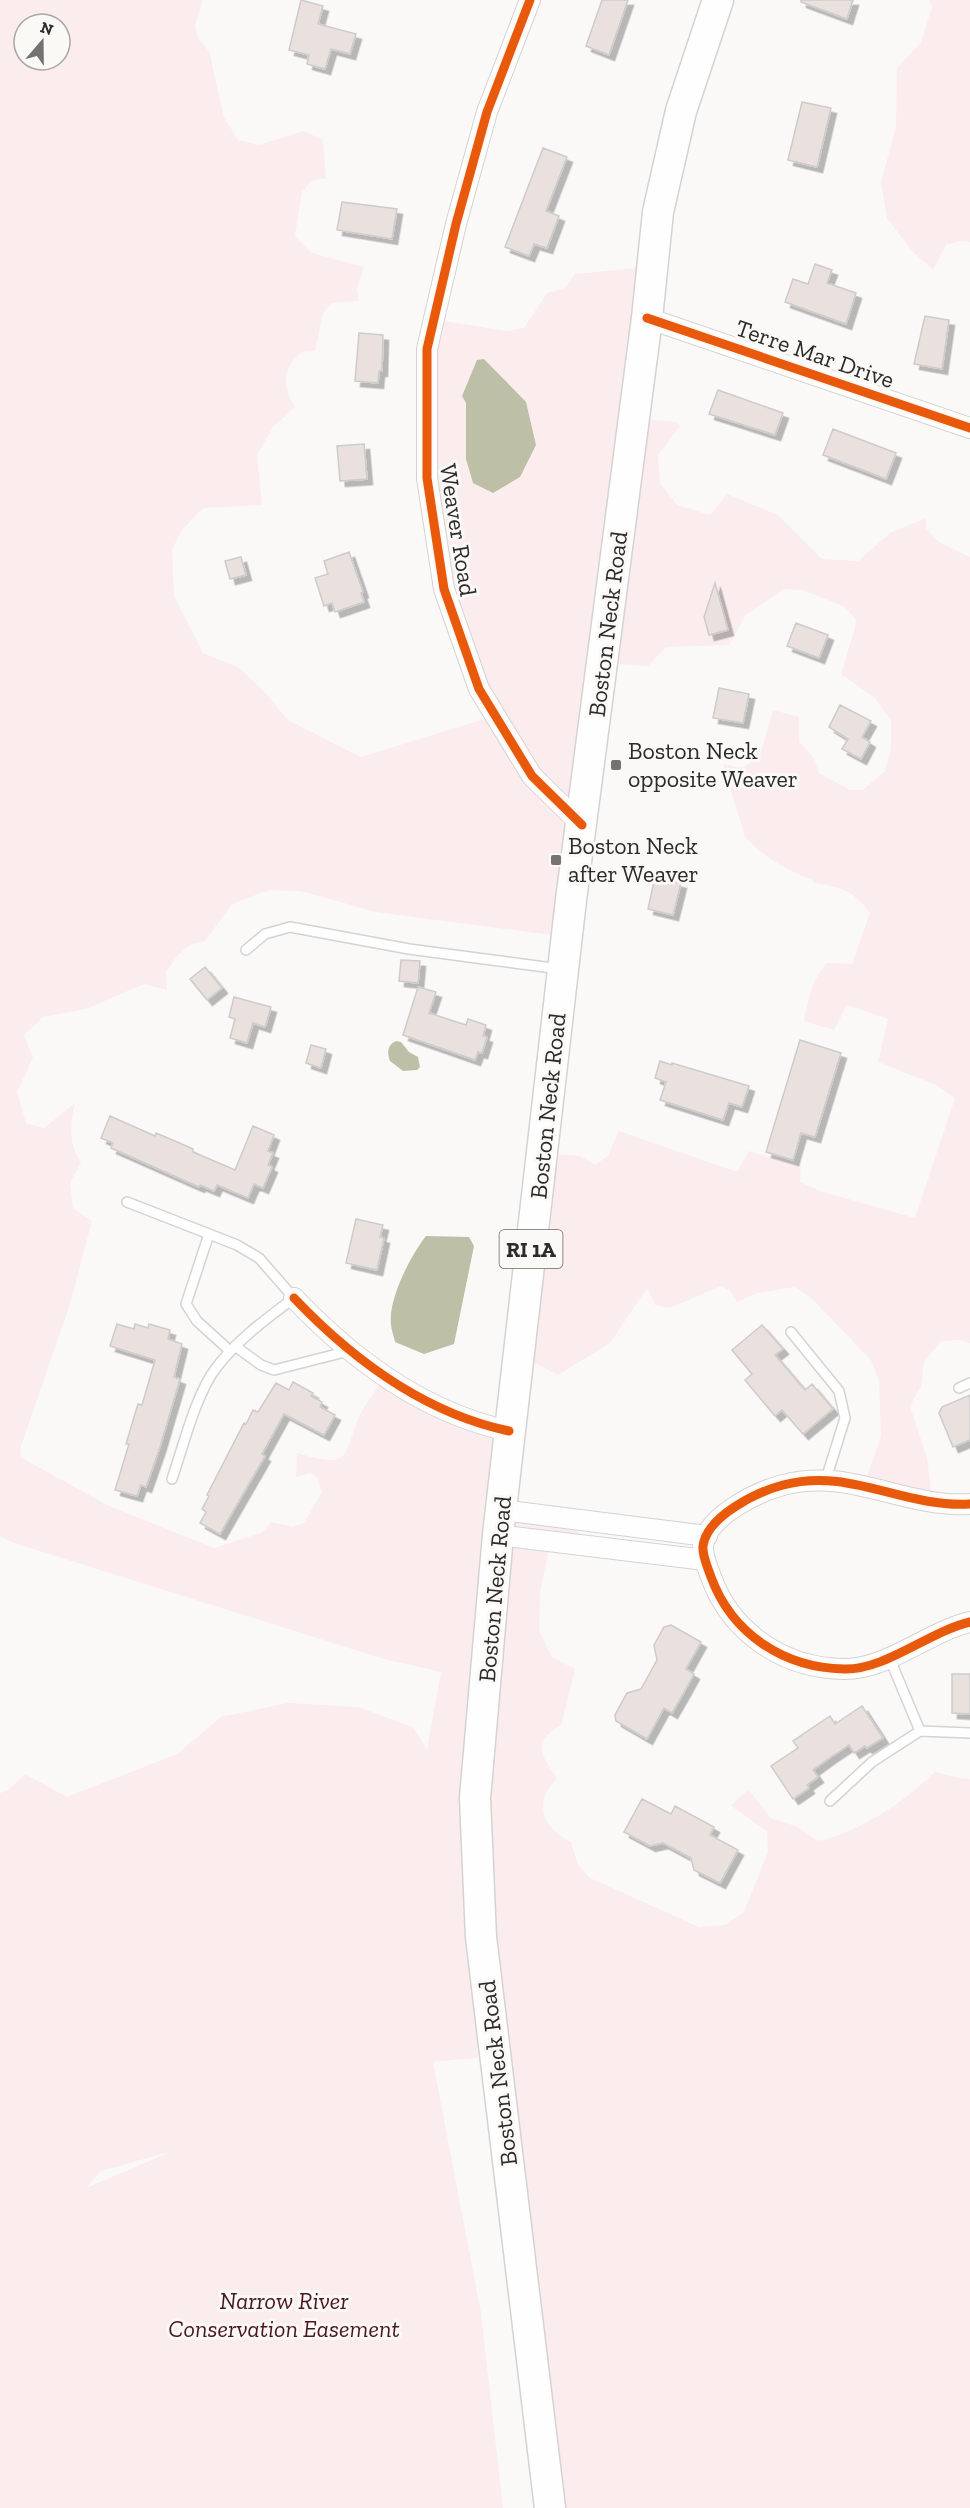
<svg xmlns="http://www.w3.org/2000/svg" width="970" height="2508" viewBox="0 0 970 2508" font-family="'Zilla Slab',serif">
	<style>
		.green { fill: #fbeded; fill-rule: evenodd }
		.water { fill: #bdbfa6 }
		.building { fill: #eae1de; stroke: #cdcccb; stroke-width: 1.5; filter: url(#shadow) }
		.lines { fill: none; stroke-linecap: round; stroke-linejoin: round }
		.service-casing { stroke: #d4d3d2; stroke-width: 12 }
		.minor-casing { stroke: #d4d3d2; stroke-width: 22 }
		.primary-casing { stroke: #d4d3d2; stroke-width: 33 }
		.service { stroke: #fefefe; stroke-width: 9 }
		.minor { stroke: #fefefe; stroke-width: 20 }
		.primary { stroke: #fefefe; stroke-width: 30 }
		.cycleway-casing { stroke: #fbf9f6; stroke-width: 13 }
		.cycleway { stroke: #e8590c; stroke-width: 9 }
		.poi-dot { fill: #747372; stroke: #fbf9f6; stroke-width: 2 }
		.labels { text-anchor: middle; stroke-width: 6; stroke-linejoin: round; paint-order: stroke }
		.shield { fill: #fbf9f6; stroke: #6a6967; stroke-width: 1.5 }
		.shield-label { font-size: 22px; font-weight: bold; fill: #2c2b2a }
		.street-label { font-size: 24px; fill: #2c2b2a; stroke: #fbf9f6 }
		.poi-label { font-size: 24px; fill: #2c2b2a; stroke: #fbf9f6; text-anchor: start }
		.park-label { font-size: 24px; font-style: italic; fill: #4b1620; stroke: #fbf9f6 }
	</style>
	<defs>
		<filter id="shadow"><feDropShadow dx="5.5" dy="5.5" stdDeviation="0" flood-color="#0004"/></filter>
	</defs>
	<rect width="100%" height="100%" fill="#faf9f7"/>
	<path class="green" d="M 0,0 L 203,0 L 195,26 L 198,38 L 209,51 L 224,117 L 238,140 L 259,145 L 304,131 L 323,140 L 326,178 L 311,181 L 302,192 L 295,236 L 312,253 L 364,267 L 357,288 L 359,301 L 331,303 L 323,313 L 315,351 L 301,352 C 282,371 282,384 295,407 L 273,427 L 257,455 L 262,505 L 203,508 L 181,531 L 172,550 L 174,596 L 203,653 L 238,667 L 262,689 L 288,720 L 361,757 L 491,717 L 477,686 L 426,476 L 437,320 L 506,331 L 524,328 L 547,293 L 565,288 L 575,274 L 648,267 L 635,418 L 676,422 L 680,426 L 658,455 L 660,483 L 677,505 L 710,515 L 727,494 L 778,515 L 822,559 L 858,561 L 890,533 L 926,518 L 926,529 L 939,542 L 970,557 L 970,1343 L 957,1340 L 941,1341 L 924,1362 L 921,1386 L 910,1406 L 927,1458 L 933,1505 L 863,1489 L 881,1436 L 879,1381 L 871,1360 L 810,1297 L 795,1287 L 757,1293 L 737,1302 L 730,1291 L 721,1286 L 670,1308 L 655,1305 L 647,1288 L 610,1343 L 558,1375 L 520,1355 L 543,1153 L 580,1156 L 595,1165 L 608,1156 L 619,1131 L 737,1172 L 749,1151 L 795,1166 L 801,1161 L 800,1182 L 820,1191 L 915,1218 L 955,1098 L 936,1085 L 878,1062 L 888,1019 L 847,1005 L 834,1030 L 804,1021 C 808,999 812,980 827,963 L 852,964 L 870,913 C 852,889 842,888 814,883 L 812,880 C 786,869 765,858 745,837 L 723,764 L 742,768 L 760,756 L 773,710 L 799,717 L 799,742 L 814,758 L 819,773 L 850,790 L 863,790 L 885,771 L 891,749 L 891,721 L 875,698 L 841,674 L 855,628 L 856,620 L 845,607 L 803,590 L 783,589 L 745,616 L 729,645 L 666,647 L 648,666 L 604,663 L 566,937 L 376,912 L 301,891 L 269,890 L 232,904 L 205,941 L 191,944 L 177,956 L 166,972 L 167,990 L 144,984 L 86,1009 L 43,1017 L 24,1035 L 33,1058 L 17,1092 L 26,1123 L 44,1128 L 75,1103 C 70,1124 68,1144 81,1162 L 70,1183 L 73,1208 L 92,1221 L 69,1307 L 21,1446 L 20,1457 L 109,1506 L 214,1548 L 261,1533 L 272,1522 L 292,1527 L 304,1523 L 322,1492 L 317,1478 L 310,1473 L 296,1477 L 297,1453 C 357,1471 341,1453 362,1411 C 368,1400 376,1390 383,1380 L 504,1431 L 497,1517 L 569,1527 L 579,1530 L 580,1539 L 549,1548 L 540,1593 L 539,1630 L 552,1657 L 575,1669 L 561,1725 C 532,1742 541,1756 557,1778 C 553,1784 545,1792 544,1799 C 539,1820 554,1833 571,1842 L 578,1865 L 590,1878 L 699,1927 L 726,1925 L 744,1912 L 768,1852 L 767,1831 L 731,1806 L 748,1789 L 771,1818 L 798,1827 L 818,1841 C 859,1833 905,1801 935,1772 L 959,1778 L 970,1779 L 970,2508 L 548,2508 L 485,2057 L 433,2062 L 481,2313 L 503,2508 L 0,2508 L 0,1793 L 8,1790 L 25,1774 L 67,1797 L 177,1754 L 221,1717 L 287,1703 L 358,1707 L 413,1727 L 427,1750 L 441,1672 L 384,1659 L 14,1543 L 0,1536 ZM 24,24 L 60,24 L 60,60 L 24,60 ZM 466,402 L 526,402 L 536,448 L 466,459 ZM 173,2151 L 86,2188 L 101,2171 Z
		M 929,0 L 970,0 L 970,242 L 959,241 L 946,245 L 933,270 L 912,251 L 887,218 L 881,182 L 896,127 L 897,68 L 921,42 L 932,7 Z"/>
	<path class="water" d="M 484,359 L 526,402 L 536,445 L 520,477 L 493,493 L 473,483 L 466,459 L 466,403 L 462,396 L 477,360 Z
		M 396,1041 L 401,1042 L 409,1052 L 418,1057 L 420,1067 L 417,1070 L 403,1071 L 390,1061 C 387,1053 387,1045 396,1041 Z
		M 426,1236 L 469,1237 L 474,1246 L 454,1344 L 424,1354 L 395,1342 C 394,1336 391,1330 391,1324 C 388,1299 411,1255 426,1236 Z"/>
	<path class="building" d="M 301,0 L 323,6 L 318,24 L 356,34 L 350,54 L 331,49 L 325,69 L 307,64 L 309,55 L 289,50 Z
		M 602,0 L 628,0 L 609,55 L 586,46 Z
		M 801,0 L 853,0 L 847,19 L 801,2 Z
		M 802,102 L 831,108 L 817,167 L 788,160 Z
		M 543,148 L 567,157 L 546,211 L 559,216 L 547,248 L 534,244 L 529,256 L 505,247 Z
		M 342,202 L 397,209 L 392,239 L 337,230 Z
		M 815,264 L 832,270 L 827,283 L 856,293 L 846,324 L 785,302 L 793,279 L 808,284 Z
		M 925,316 L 949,320 L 942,369 L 914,364 Z
		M 359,333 L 383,335 L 382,371 L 379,371 L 378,383 L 355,381 Z
		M 718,390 L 783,413 L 775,435 L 709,414 Z
		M 833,429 L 896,453 L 886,479 L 823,455 Z
		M 364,444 L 367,479 L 340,481 L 337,446 Z
		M 349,552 L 363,592 L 361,593 L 364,602 L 335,612 L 332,603 L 324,606 L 315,578 L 328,574 L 324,561 Z
		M 241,557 L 246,575 L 230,579 L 225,561 Z
		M 715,583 L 728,630 L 709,635 L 704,617 Z
		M 796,623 L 828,635 L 819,658 L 787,646 Z
		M 719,688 L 749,694 L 743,723 L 713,718 Z
		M 840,705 L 871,721 L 862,737 L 870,742 L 861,759 L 842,749 L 848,739 L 829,727 Z
		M 655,877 L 681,883 L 673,915 L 648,909 Z
		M 401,960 L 420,961 L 418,983 L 399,981 Z
		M 205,967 L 222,988 L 207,1000 L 190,979 Z
		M 418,987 L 436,992 L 429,1013 L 466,1025 L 468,1019 L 486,1025 L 483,1036 L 487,1037 L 482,1053 L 478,1052 L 475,1060 L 403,1035 Z
		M 234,997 L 271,1007 L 265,1027 L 253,1023 L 247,1043 L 230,1038 L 235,1019 L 229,1017 Z
		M 800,1040 L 841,1053 L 815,1137 L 801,1133 L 793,1160 L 766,1152 Z
		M 311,1045 L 326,1049 L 321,1068 L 306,1063 Z
		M 660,1061 L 672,1065 L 672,1063 L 749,1086 L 742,1107 L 729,1103 L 723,1120 L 660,1100 L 666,1082 L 655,1078 Z
		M 110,1116 L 155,1136 L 156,1133 L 175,1141 L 193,1149 L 193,1152 L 235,1170 L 253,1126 L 274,1135 L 268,1151 L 273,1153 L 268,1165 L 272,1167 L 263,1188 L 254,1184 L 248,1198 L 217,1185 L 214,1191 L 200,1185 L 199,1187 L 111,1148 L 113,1143 L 101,1138 Z
		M 356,1219 L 383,1225 L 380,1237 L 384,1238 L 377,1270 L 346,1263 Z
		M 117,1324 L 134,1329 L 135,1324 L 148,1328 L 149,1324 L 170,1330 L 168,1339 L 182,1344 L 174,1377 L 180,1379 L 160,1447 L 146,1487 L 141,1485 L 137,1496 L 115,1490 L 129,1444 L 126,1444 L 138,1404 L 142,1405 L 155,1360 L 110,1346 Z
		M 762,1325 L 783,1349 L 775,1355 L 805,1390 L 812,1384 L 833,1409 L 803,1434 L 782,1410 L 775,1416 L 745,1380 L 752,1374 L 732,1350 Z
		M 293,1382 L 313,1393 L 311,1396 L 322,1402 L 320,1407 L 335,1415 L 324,1435 L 284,1414 L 262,1454 L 265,1456 L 220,1534 L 200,1523 L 206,1512 L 202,1509 L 209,1496 L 207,1495 L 244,1423 L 246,1424 L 253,1410 L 258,1412 L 276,1383 L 289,1390 Z
		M 970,1395 L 970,1440 L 953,1447 L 939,1413 L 942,1407 Z
		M 671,1625 L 701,1642 L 686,1669 L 694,1674 L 683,1694 L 672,1713 L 664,1708 L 647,1739 L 616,1721 L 615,1715 L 627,1693 L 641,1689 L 657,1660 L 654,1645 L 664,1627 Z
		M 952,1674 L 970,1674 L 970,1714 L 952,1713 Z
		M 862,1706 L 883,1738 L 867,1748 L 865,1746 L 854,1753 L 849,1745 L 831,1757 L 813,1770 L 818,1777 L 807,1785 L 809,1788 L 793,1799 L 771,1766 L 798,1748 L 793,1741 L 830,1716 L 835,1724 Z
		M 642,1799 L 671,1814 L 675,1806 L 714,1827 L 710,1835 L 738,1850 L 720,1883 L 694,1870 L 691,1858 L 676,1850 L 663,1843 L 650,1846 L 624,1832 Z"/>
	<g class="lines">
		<defs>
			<path id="service" d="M 246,950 L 265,934 L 290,927 L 409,949 L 560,969
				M 127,1202 L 209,1234 L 186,1304 L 197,1321 L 230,1351
				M 791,1332 L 839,1391 L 845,1418 L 826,1479
				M 235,1346 L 261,1365 L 274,1370 L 349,1351
				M 959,1388 L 970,1383
				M 172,1479 C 183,1447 196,1394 216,1368 C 237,1340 266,1319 294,1298 L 259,1258 L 237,1245 L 209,1234
				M 889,1657 L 920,1731
				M 830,1801 L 872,1762 L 920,1731 L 970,1733"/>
			<path id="minor" d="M 530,0 L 487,112 L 456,224 L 427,349 L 427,478 L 444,589 L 479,689 L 532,776 L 582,825
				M 647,318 L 970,428
				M 294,1298 C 353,1360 424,1413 509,1431
				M 970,1504 C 903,1508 850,1467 783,1485 C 757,1492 707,1516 703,1546 C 702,1556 708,1568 711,1577 C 732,1634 784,1668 844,1669 C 886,1670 928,1632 970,1622
				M 502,1510 L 707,1536
				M 498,1535 L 705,1560"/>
			<path id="primary" d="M 550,2508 L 481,1937 L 475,1798 L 498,1535 L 571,900 L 647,318 L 658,212 L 681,111 L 718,0"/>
		</defs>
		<use href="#service" class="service-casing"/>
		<use href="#minor" class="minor-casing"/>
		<use href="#primary" class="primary-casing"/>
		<use href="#service" class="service"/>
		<use href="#minor" class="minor"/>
		<use href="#primary" class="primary"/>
		<defs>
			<path id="cycleway" d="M 530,0 L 487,112 L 456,224 L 427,349 L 427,478 L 444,589 L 479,689 L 532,776 L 582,825
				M 647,318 L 970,428
				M 294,1298 C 353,1360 424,1413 509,1431
				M 970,1504 C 903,1508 850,1467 783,1485 C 757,1492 707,1516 703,1546 C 702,1556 708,1568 711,1577 C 732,1634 784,1668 844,1669 C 886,1670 928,1632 970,1622"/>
		</defs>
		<use href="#cycleway" class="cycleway-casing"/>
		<use href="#cycleway" class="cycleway"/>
	</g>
	<g class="poi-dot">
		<rect x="610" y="759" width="12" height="12" rx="3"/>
		<rect x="550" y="854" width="12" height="12" rx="3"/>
	</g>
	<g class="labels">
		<rect class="shield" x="499.5" y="1230" width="63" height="38" rx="4.5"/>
		<g class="shield-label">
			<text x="531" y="1257">RI 1A</text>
		</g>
		<g class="street-label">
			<text transform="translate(815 354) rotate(19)" y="8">Terre Mar Drive</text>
			<text transform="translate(458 530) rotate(81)" y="8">Weaver Road</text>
			<text transform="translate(608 624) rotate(-83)" y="8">Boston Neck Road</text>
			<text transform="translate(548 1106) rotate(-84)" y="8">Boston Neck Road</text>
			<text transform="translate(495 1589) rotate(-85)" y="8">Boston Neck Road</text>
			<text transform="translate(498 2073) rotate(-97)" y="8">Boston Neck Road</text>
		</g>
		<g class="poi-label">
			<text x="628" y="759">Boston Neck<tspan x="628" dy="28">opposite Weaver</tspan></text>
			<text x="568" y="854">Boston Neck<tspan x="568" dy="28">after Weaver</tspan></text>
		</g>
		<g class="park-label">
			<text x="284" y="2309">Narrow River<tspan x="284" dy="28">Conservation Easement</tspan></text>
		</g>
	</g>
	<g transform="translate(42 42) rotate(20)"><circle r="28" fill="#fbf9f6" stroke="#a8a7a4" stroke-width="1.5"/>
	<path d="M0-4.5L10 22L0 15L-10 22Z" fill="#747372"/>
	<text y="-9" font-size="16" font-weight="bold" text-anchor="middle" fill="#2c2b2a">N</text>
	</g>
</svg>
